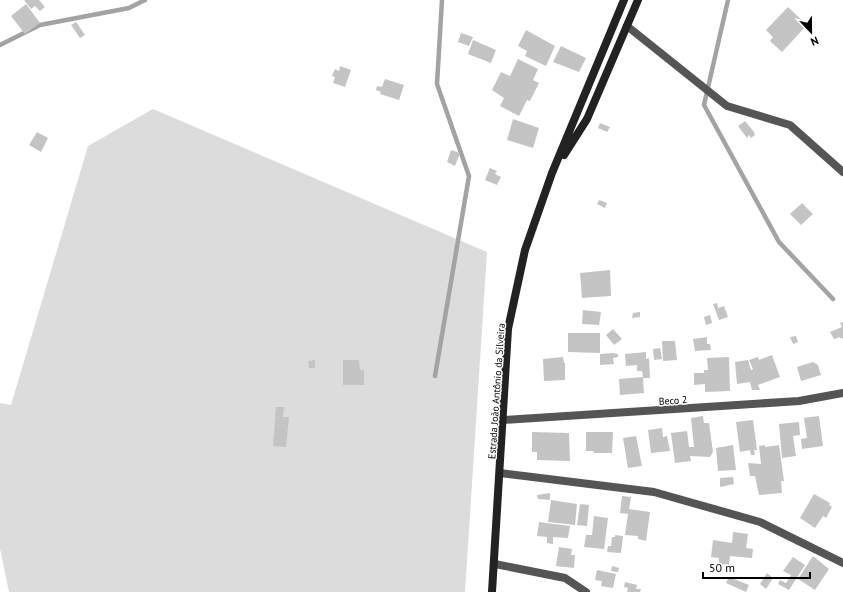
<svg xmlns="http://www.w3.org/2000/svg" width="843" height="592" viewBox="0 0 843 592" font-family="'PT Sans',sans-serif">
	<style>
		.green { fill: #dcdcdc }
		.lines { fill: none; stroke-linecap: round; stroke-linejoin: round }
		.stream { stroke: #a3a3a3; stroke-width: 4.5 }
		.building { fill: #c4c4c4 }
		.service { stroke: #555; stroke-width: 8 }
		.minor { stroke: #555; stroke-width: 8 }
		.secondary { stroke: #222; stroke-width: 8 }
		.labels { text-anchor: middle; stroke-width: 3; stroke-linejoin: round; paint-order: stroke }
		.street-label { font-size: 10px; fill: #000; stroke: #fff }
	</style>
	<rect width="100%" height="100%" fill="#fff"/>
	<path class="green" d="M 153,109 L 487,252 L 465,592 L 9,592 L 0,549 L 0,403 L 11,405 L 88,146 Z"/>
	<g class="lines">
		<path class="stream" d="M 728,0 L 704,105 L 779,242 L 833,299
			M 0,45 L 40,25 L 129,8 L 145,0
			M 435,376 L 469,176 L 437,84 L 442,0"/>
	</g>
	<path class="building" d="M 24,0 L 39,0 L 45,7 L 40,11 L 35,6 L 31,9 Z
		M 26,4 L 40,23 L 25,34 L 11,16 Z
		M 788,7 L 807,25 L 782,52 L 770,41 L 773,37 L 766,30 Z
		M 76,22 L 85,35 L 80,38 L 71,25 Z
		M 526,30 L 555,46 L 546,66 L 525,56 L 527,51 L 518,46 Z
		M 461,33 L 473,37 L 469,46 L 458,42 Z
		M 473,40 L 496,50 L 491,63 L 468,54 Z
		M 561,46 L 586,58 L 579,72 L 553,62 Z
		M 518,59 L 538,69 L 533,80 L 539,83 L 530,101 L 527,100 L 519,116 L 500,106 L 504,98 L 492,90 L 501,72 L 510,76 Z
		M 340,66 L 351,70 L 345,87 L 333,83 L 335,77 L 332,76 L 335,69 L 339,71 Z
		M 385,79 L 404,85 L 399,100 L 380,94 L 381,92 L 376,90 L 377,86 L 382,87 Z
		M 513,119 L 539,128 L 533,148 L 507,140 Z
		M 745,121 L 754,132 L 755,135 L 751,138 L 749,135 L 747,138 L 738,126 Z
		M 600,123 L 610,127 L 607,132 L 598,128 Z
		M 37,132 L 48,138 L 41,152 L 29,145 Z
		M 451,150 L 460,153 L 455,166 L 447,162 Z
		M 490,168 L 497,171 L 495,174 L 501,177 L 497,185 L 485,180 Z
		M 599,200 L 607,203 L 605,208 L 597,204 Z
		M 802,203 L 813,214 L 801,225 L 790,214 Z
		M 610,270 L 611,296 L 582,298 L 580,273 Z
		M 717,303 L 718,308 L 724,306 L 728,317 L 719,320 L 713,304 Z
		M 583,310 L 601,312 L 599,325 L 582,324 Z
		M 640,312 L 640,317 L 632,318 L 633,313 Z
		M 710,315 L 712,323 L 706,325 L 704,317 Z
		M 843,322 L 843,338 L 841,339 L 840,337 L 834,339 L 830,332 L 842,327 L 840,323 Z
		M 613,329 L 622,339 L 614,345 L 606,335 Z
		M 568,333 L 600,333 L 600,353 L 568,352 Z
		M 796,336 L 798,342 L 793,344 L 790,337 Z
		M 707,337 L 707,344 L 710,344 L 711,350 L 695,351 L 693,339 Z
		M 662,341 L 675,341 L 677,360 L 663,361 Z
		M 660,348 L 662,359 L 654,360 L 653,349 Z
		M 646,352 L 646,359 L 649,358 L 650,378 L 643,378 L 644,393 L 620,395 L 619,379 L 643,377 L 642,371 L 637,371 L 637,365 L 626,366 L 625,354 Z
		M 613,353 L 618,354 L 618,357 L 613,358 L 614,364 L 600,365 L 600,354 Z
		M 772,355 L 780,377 L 758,385 L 760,390 L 752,390 L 750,382 L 737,384 L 735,362 L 748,360 L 751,370 L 753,369 L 749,360 L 758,357 L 759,360 Z
		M 563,357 L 564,363 L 565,363 L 565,380 L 544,381 L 543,359 Z
		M 729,357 L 730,391 L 705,392 L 705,384 L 694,385 L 694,373 L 704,373 L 704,370 L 708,370 L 707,358 Z
		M 315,360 L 315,368 L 309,368 L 308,361 Z
		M 343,360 L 359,360 L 360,370 L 364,370 L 364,385 L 343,385 Z
		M 813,362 L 818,365 L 821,375 L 801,381 L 797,367 Z
		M 276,407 L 284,407 L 283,417 L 289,417 L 286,447 L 273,446 Z
		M 703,416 L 704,423 L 709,423 L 713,452 L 710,457 L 690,456 L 691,461 L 675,463 L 671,433 L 687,431 L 689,447 L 694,447 L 691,418 Z
		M 819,416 L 823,446 L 802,449 L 801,439 L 807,438 L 804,418 Z
		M 753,420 L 757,450 L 754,450 L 755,455 L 751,455 L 750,450 L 740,452 L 736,422 Z
		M 799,422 L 800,435 L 793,436 L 796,456 L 782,458 L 779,424 Z
		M 662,428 L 663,437 L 667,436 L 670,451 L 651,453 L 648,430 Z
		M 532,432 L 569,433 L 570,461 L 537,460 L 537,452 L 532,452 Z
		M 586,432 L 613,432 L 612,453 L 594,453 L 593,451 L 586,451 Z
		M 636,436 L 642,466 L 628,468 L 623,438 Z
		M 733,445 L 736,470 L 718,471 L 716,448 Z
		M 765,445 L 765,447 L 779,445 L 784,481 L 781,481 L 782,493 L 759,495 L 755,476 L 750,476 L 748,463 L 761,464 L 759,446 Z
		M 733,477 L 734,484 L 720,487 L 720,478 Z
		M 550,493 L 550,500 L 538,499 L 537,495 Z
		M 814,494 L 830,503 L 829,505 L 832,507 L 826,518 L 823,516 L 815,528 L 800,518 Z
		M 622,496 L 631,497 L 629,509 L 650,512 L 646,541 L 638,539 L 638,536 L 625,535 L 628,514 L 620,513 Z
		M 551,500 L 577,504 L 575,525 L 548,522 Z
		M 580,504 L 589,505 L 587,526 L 577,525 Z
		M 594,516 L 608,518 L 604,549 L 584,547 L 586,535 L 592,535 Z
		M 539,522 L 570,526 L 568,538 L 553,537 L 553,544 L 547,543 L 547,537 L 537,536 Z
		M 733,532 L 748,534 L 746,548 L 753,549 L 752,558 L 730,556 L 729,565 L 719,564 L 719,558 L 711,557 L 713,540 L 732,543 Z
		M 615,535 L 623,536 L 621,553 L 607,552 L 608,546 L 611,546 L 612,537 L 615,537 Z
		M 559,547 L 572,549 L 571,555 L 575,555 L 574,568 L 556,566 Z
		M 813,556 L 829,569 L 815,590 L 798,579 Z
		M 793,557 L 805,565 L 789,590 L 778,584 L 780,580 L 786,583 L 791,575 L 783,571 Z
		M 612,566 L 619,568 L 618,572 L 611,571 Z
		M 597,570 L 616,574 L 613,588 L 601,586 L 602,581 L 595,580 Z
		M 767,573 L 773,578 L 766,589 L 760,584 Z
		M 729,577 L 749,585 L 746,592 L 726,583 Z
		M 625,582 L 637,585 L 636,589 L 641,589 L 640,592 L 627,592 L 628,588 L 624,587 Z"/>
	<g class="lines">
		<path class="service" d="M 627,26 L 727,106 L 790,125 L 843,172"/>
		<path class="minor" d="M 503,420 L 799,401 L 843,393
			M 500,473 L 654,492 L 760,522 L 843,563
			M 495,564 L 565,578 L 586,592"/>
		<path class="secondary" d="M 564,155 L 587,119 L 638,0
			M 492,592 L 508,329 L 525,250 L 552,173 L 624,0"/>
	</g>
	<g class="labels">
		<g class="street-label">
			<text transform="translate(496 391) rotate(-86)" y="4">Estrada João Antônio da Silveira</text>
			<text transform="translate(673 400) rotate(-4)" y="4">Beco 2</text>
		</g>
	</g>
	<g transform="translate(811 32) rotate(158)" stroke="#ffffff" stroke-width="3" paint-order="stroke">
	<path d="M0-3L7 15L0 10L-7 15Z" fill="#000000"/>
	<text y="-6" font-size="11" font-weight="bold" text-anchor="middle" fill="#000000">N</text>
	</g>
	<path d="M703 572v6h107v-6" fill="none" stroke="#000000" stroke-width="2"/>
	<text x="709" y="572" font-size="12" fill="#000000" stroke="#ffffff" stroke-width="3" paint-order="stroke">50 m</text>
</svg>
